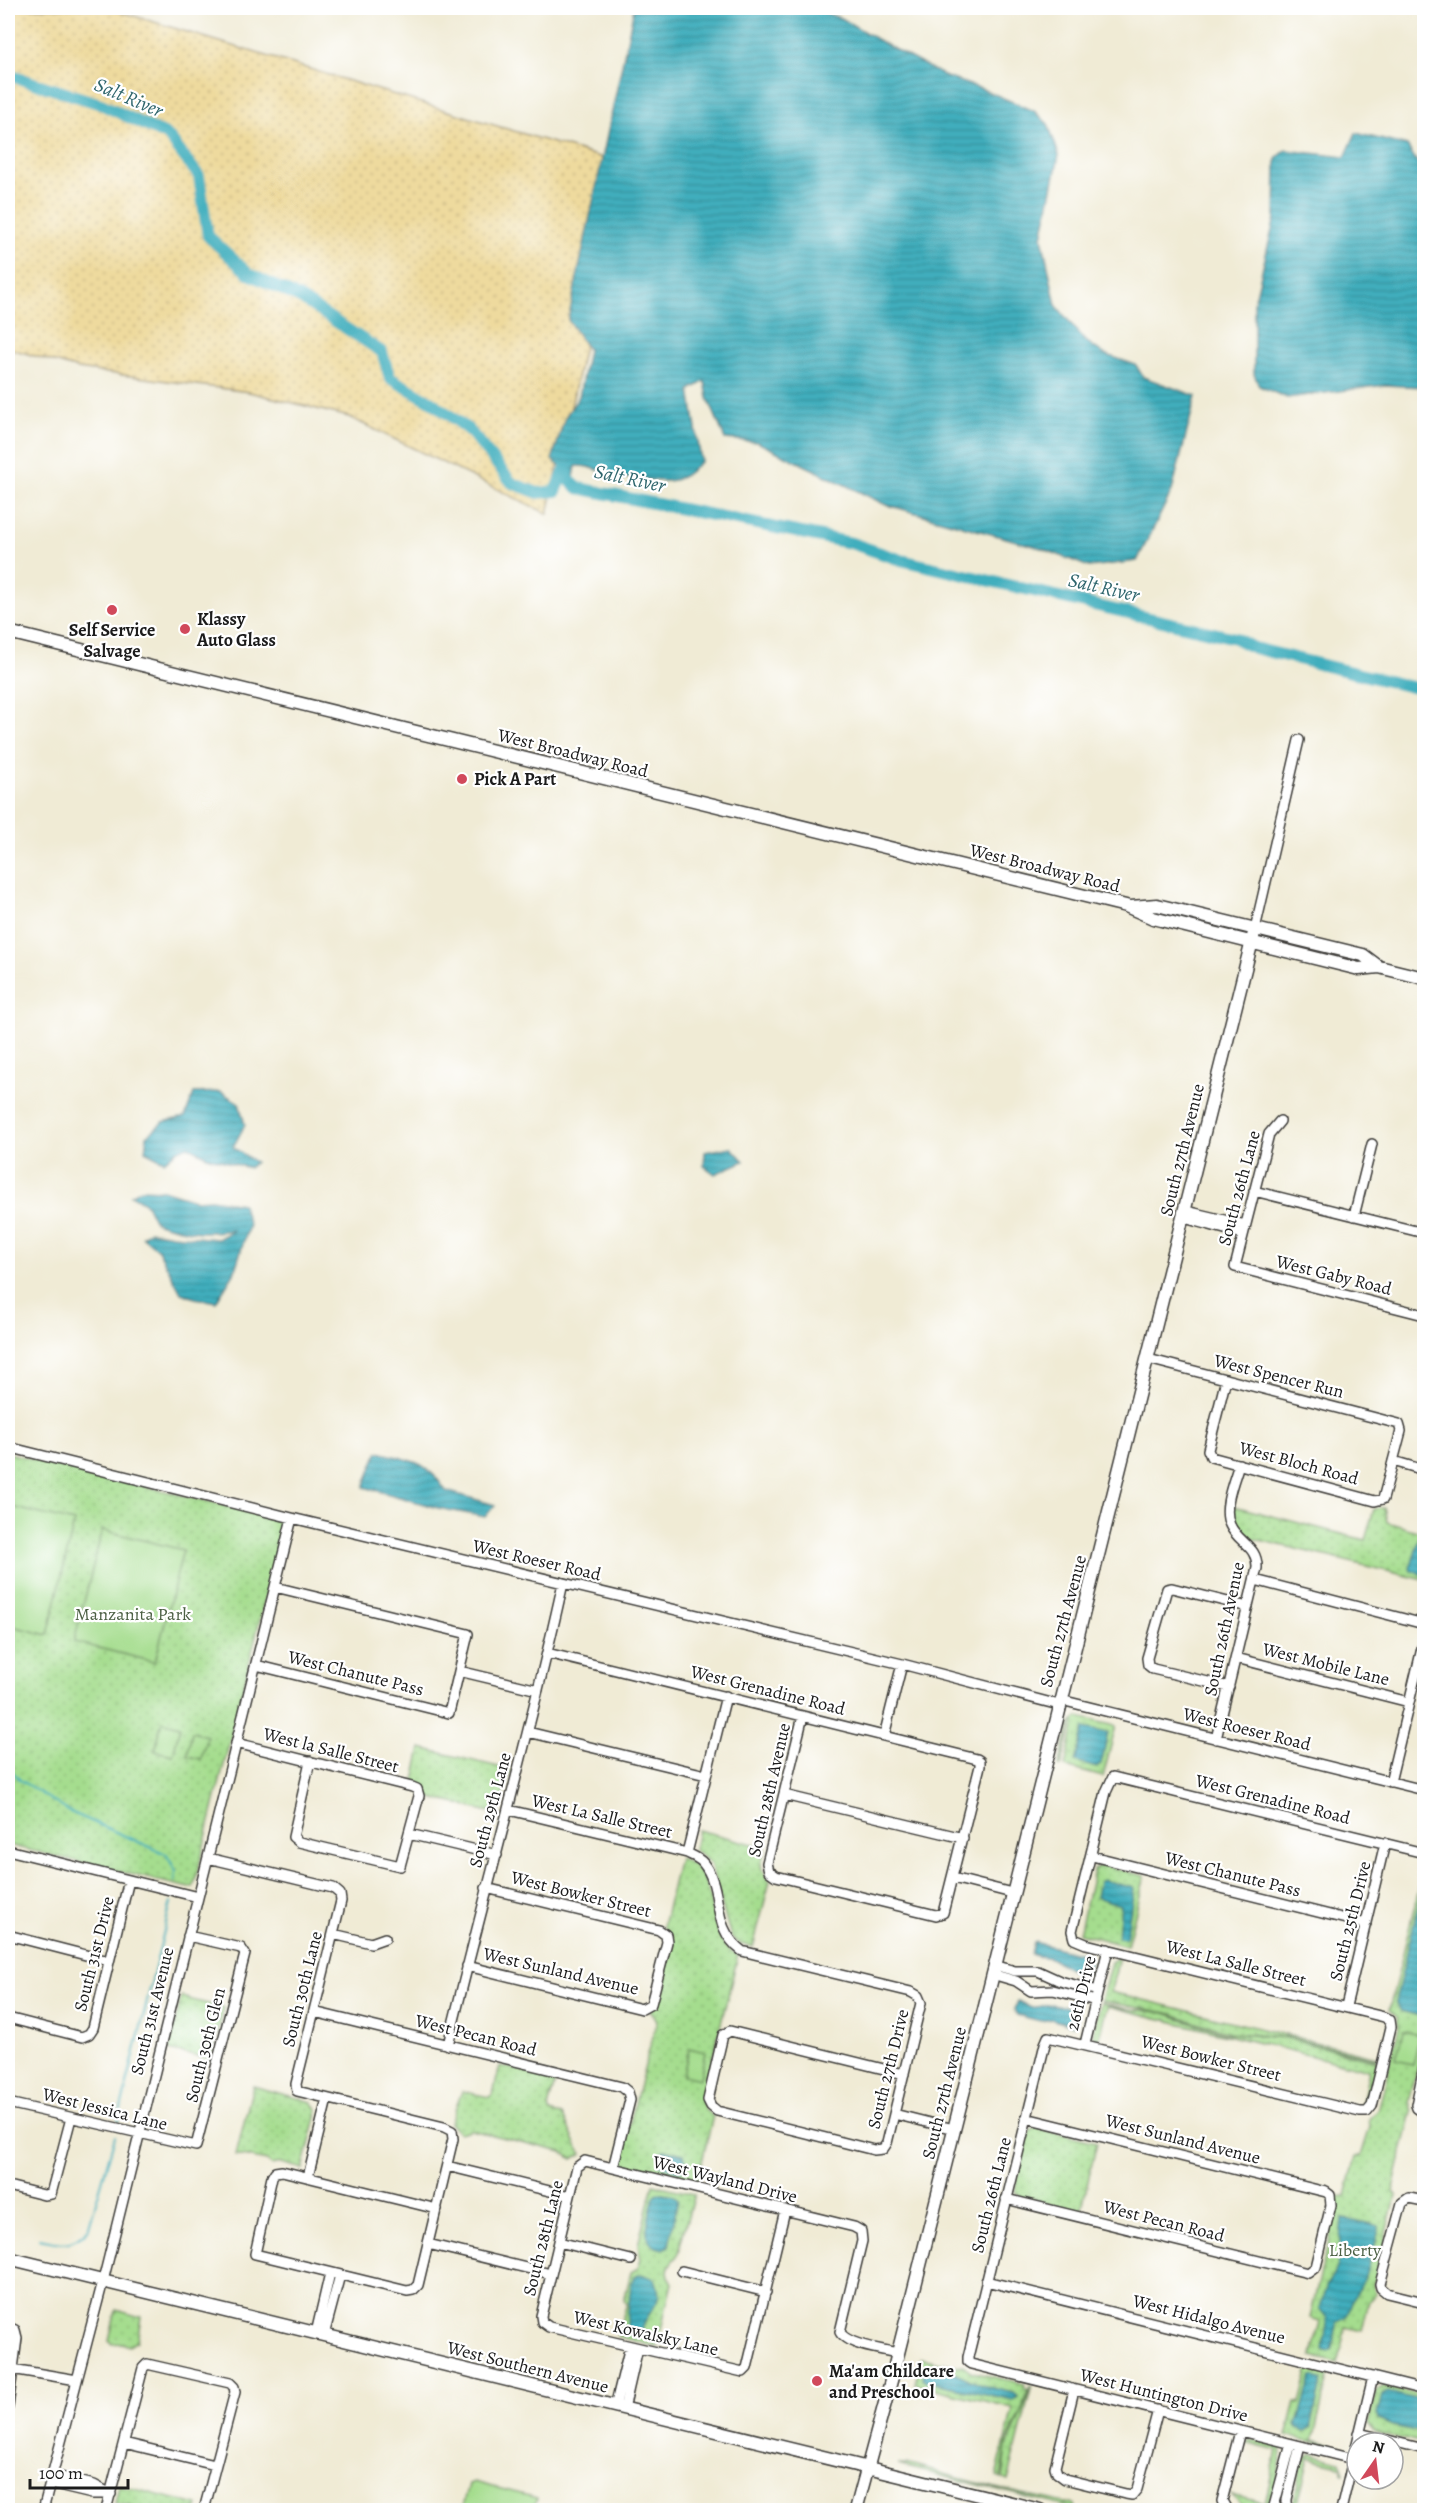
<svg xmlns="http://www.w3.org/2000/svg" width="1432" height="2518" viewBox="0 0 1432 2518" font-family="Alegreya,serif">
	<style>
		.green { fill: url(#green-dots); stroke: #607c55; stroke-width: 1.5 }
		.sand { fill: url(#sand-dots); stroke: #857b5d; stroke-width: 1.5 }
		.pitch { fill: #a5dd8e; stroke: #607c55; stroke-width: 1.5 }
		.water { fill: url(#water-rules); stroke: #2e656c; stroke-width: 1.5 }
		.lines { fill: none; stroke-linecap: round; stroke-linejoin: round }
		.stream { stroke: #40aebd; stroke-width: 2 }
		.river { stroke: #40aebd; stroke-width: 12 }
		.minor-casing { stroke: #3c3b38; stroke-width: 12 }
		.major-casing { stroke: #3c3b38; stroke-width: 15 }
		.minor { stroke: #fff; stroke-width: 9 }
		.major { stroke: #fff; stroke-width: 12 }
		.poi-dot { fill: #d1495b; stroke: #fff; stroke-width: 2 }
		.labels { text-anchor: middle; stroke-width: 4.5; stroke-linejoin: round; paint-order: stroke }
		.poi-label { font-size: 18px; font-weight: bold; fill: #1c1c1c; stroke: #fff; text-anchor: start }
		.street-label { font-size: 18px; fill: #1c1c1c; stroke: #fff }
		.park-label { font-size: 18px; fill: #4c6044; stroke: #fff }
		.water-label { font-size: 20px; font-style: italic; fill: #2e656c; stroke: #fff }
	</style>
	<defs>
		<pattern id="green-dots" width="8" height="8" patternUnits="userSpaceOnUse" patternTransform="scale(1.5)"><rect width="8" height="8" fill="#a5dd8e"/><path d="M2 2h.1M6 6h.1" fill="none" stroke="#8dbd7a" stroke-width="1.8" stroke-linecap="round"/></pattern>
		<pattern id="sand-dots" width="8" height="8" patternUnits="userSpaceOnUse" patternTransform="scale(1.5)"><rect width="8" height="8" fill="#eeda9e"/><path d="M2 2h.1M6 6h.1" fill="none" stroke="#ccba88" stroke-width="1.8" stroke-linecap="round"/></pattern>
		<pattern id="water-rules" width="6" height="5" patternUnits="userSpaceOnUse" patternTransform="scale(1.5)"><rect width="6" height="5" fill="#40aebd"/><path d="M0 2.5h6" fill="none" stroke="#358d99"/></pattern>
	</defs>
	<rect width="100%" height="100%" fill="#fff"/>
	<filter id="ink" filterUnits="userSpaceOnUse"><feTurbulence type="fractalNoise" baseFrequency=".0167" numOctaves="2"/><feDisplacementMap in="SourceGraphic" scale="12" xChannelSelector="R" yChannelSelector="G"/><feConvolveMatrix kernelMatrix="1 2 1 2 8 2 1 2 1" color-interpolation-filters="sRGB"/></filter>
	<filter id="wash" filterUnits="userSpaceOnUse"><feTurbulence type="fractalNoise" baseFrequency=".008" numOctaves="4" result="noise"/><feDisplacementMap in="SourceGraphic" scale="24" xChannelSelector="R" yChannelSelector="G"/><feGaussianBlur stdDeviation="1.35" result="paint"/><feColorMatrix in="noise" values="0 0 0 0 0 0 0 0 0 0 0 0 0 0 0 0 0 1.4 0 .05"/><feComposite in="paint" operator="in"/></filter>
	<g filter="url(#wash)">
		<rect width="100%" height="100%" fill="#f0ebd5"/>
		<path class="green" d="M 8,1453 L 276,1518 L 281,1522 L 282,1530 L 195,1882 L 193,1887 L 189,1888 L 8,1845 Z
			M 1234,1506 L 1365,1540 L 1374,1509 L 1384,1508 L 1387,1522 L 1424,1533 L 1424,1580 L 1255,1539 C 1240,1532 1235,1523 1234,1506 Z
			M 1079,1717 L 1116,1726 L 1103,1777 L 1065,1767 L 1075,1721 L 1072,1723 L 1061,1767 L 1059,1766 L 1070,1723 Z
			M 421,1748 L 511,1770 L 498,1814 L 428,1797 L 421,1785 L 414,1781 Z
			M 698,1830 L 765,1847 L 761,1867 L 770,1881 L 753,1947 L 740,1944 L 731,1937 L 710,1863 L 694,1850 Z
			M 679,1858 C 725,1868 698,1938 738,1955 L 702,2100 L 705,2110 L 713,2116 L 697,2182 L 619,2164 L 657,2020 L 650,2011 L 656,2002 L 671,1939 L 663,1926 Z
			M 1101,1865 L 1145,1876 L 1127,1946 L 1079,1933 L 1094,1870 Z
			M 1424,1868 L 1424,2044 L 1409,2102 L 1412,2112 L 1392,2192 L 1396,2196 L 1377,2274 L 1373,2286 L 1376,2293 L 1369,2301 L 1362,2331 L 1346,2327 L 1337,2363 L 1312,2356 L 1320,2321 L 1310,2318 L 1339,2197 L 1346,2196 L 1356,2156 L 1361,2156 L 1370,2127 L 1369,2119 L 1379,2108 L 1399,2027 L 1397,2017 L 1389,2010 Z
			M 1119,1957 L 1111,1992 L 1377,2057 L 1377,2059 L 1286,2037 L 1232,2033 L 1168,2013 L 1101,2001 L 1111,1962 Z
			M 181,1997 L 224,2008 L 211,2060 L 169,2050 Z
			M 1101,2003 L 1127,2009 L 1161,2012 L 1225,2033 L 1286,2038 L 1377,2061 L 1367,2102 L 1362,2106 L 1369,2070 L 1108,2006 L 1099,2041 L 1093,2034 Z
			M 500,2066 L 556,2078 L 548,2108 L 550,2112 L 562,2115 L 581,2154 L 573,2159 L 562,2152 L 471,2130 L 459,2133 L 450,2123 L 462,2091 L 489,2097 L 493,2094 Z
			M 253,2086 L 312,2102 L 318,2110 L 303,2169 L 281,2163 L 271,2165 L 267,2161 L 236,2155 Z
			M 1037,2128 L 1097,2142 L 1081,2212 L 1021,2197 L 1014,2192 L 1030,2131 Z
			M 653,2184 L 694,2194 L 677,2256 C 668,2265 665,2272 672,2283 L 657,2347 L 617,2336 L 627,2303 L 624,2301 L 631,2272 L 638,2268 L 641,2259 L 638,2245 Z
			M 116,2310 L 141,2317 L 137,2341 L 129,2346 L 122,2343 L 111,2344 L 109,2341 Z
			M 921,2358 L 957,2366 L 963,2365 L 972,2372 L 1025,2384 L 1024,2387 L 1028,2389 L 1022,2409 L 1007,2441 L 1001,2479 L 996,2477 L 1013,2408 L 915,2384 Z
			M 1309,2368 L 1329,2373 L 1313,2440 L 1346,2448 L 1344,2449 L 1287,2436 L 1296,2402 L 1300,2403 Z
			M 1031,2385 L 1032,2385 L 1008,2481 L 1003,2479 L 1007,2446 L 1024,2407 Z
			M 1384,2386 L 1424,2396 L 1424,2444 L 1374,2432 L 1368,2424 L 1376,2391 Z
			M 1250,2439 L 1280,2446 C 1284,2464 1273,2495 1265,2510 L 1243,2510 L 1241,2505 L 1231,2495 L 1265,2503 L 1277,2450 L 1245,2442 Z
			M 1313,2454 L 1340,2461 L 1344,2473 L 1342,2473 L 1342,2468 L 1335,2464 L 1309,2458 L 1296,2510 L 1292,2510 L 1303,2459 Z
			M 898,2465 L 911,2465 L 1000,2489 L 1074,2505 L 1075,2509 Z
			M 119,2485 L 198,2505 L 197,2510 L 143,2510 L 115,2503 Z"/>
		<path class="sand" d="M 8,8 L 108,8 L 623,164 L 548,514 L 349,417 L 249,392 L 78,369 L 8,348 Z"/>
		<path class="pitch" d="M 8,1506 L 74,1522 L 48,1635 L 8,1625 Z
			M 102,1530 L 183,1550 L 155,1662 L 74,1642 Z
			M 162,1721 L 180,1726 L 173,1755 L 155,1751 Z
			M 192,1732 L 207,1736 L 201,1759 L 187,1756 Z
			M 1403,2031 L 1420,2035 L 1413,2064 L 1396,2060 Z
			M 689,2048 L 705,2052 L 700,2079 L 683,2075 Z
			M 474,2482 L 537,2498 L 533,2510 L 462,2510 L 469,2484 Z"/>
		<path class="water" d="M 634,8 L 812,8 L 843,19 L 883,43 L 946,77 L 982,89 L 1034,111 L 1048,124 L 1059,155 L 1042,237 L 1056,305 L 1083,339 L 1104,354 L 1136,365 L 1143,377 L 1196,396 L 1172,491 L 1137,561 L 1089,567 L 1041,548 L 884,504 L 757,442 L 725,439 L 708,398 L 705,381 L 690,390 L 701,461 C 672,492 663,478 628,478 C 624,478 619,481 615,481 C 606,472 590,465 576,466 L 574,477 L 552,460 L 565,417 L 579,397 L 588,350 L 568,320 Z
			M 1356,133 L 1407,146 L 1424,173 L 1424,387 L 1385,385 L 1287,398 L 1259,386 L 1254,374 L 1254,303 L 1275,218 L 1276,159 L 1286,150 L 1345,157 Z
			M 221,1092 L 239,1103 L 245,1125 L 233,1147 L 255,1162 L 249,1168 L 209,1157 L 188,1146 L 176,1151 L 164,1161 L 145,1151 L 147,1136 L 163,1122 L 185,1117 L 194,1093 Z
			M 731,1147 L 744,1161 L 715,1174 L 704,1166 L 705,1152 Z
			M 141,1189 L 163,1190 L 195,1200 L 211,1199 L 242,1204 L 249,1225 L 234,1273 L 216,1302 L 195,1298 L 181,1293 L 158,1250 L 142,1236 L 150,1231 L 172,1235 L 218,1239 L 234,1230 C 201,1234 186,1232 155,1222 L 146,1204 L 131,1195 Z
			M 378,1452 C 413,1461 425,1459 446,1491 L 495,1505 L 485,1517 L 438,1508 L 364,1487 Z
			M 1421,1535 L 1424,1535 L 1424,1575 L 1411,1571 L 1410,1568 Z
			M 1084,1728 L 1108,1733 L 1101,1764 L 1097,1768 L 1075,1762 Z
			M 1103,1880 L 1134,1888 L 1126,1938 L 1118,1937 L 1121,1905 L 1096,1897 L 1099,1882 Z
			M 1424,1882 L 1424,2017 L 1401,2011 L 1395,2002 Z
			M 1034,1942 L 1085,1955 L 1090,1960 L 1087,1972 C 1073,1975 1062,1963 1050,1958 C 1044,1956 1037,1957 1031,1954 Z
			M 1018,2001 L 1031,2008 L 1053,2004 L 1078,2010 L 1077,2021 L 1074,2025 L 1071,2025 L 1051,2019 L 1041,2021 L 1017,2015 L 1014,2010 Z
			M 665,2150 L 684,2154 L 686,2163 L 683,2170 L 677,2171 L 659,2164 L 662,2151 Z
			M 658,2192 L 673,2195 L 678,2199 L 669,2246 L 664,2249 C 636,2246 650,2216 654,2197 Z
			M 1342,2218 L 1379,2227 L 1379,2230 L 1364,2279 L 1352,2301 L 1347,2316 L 1338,2322 L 1331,2350 L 1328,2352 L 1323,2350 L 1328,2318 L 1320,2308 L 1327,2284 L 1334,2274 L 1338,2263 Z
			M 641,2274 L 655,2279 C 665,2303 652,2305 644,2324 C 642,2329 642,2333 638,2337 L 626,2333 L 631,2284 L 636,2276 Z
			M 926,2366 L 951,2371 L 981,2385 L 1016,2394 L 1018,2397 L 1013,2400 L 926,2381 L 923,2378 Z
			M 1314,2376 L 1322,2381 L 1310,2428 L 1305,2431 L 1297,2428 L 1296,2424 L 1302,2410 L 1311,2378 Z
			M 1388,2392 L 1415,2399 L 1424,2405 L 1424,2433 L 1390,2425 L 1378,2420 L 1377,2415 L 1382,2395 Z"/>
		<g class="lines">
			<path class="stream" d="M 8,1767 L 20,1780 L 68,1811 L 166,1854 L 176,1871 L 175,1882
				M 118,2121 L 171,1902
				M 39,2239 C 62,2243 70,2248 88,2230 L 115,2136"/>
			<path class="river" d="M 8,75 L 101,104 L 168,136 L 199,176 L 208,236 L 249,274 L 300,298 L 382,352 L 390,378 L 432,402 L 469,430 L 512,483 L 538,493 L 556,491 L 565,470 L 569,480 L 578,488 L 851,543 L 901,560 L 1235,638 L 1254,648 L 1424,690"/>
		</g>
	</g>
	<g filter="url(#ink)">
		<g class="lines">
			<defs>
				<path id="minor" d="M 1255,929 L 1299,740
					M 1280,1121 L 1269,1134 L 1235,1267 L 1424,1315
					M 1254,1191 L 1424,1233
					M 1186,1211 L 1245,1225
					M 1354,1216 L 1372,1144
					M 1184,1218 L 1243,1234
					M 1148,1359 L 1399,1424 L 1401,1431 L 1383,1499 L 1375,1501 L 1211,1457 L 1208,1450 L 1226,1379
					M 8,1447 L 292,1518 L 902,1664 L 1059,1705
					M 1393,1461 L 1424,1470
					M 1255,1580 L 1424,1624
					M 547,1653 L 977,1759 L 980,1761 L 980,1766 L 943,1913 L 936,1915 L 776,1876 L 769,1871 L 767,1863 L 803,1716
					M 1236,1658 L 1409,1702
					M 256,1665 L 449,1713 L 468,1634 L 275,1587
					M 459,1671 L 538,1690
					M 1229,1687 L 1153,1669 L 1148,1665 L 1147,1658 L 1167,1589 L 1172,1588 L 1248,1607
					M 1061,1700 L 1424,1790
					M 528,1732 L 706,1775
					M 884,1736 L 902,1664
					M 1216,1739 L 1257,1568 C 1258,1546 1238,1543 1230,1525 C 1222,1508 1234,1481 1239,1464
					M 236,1743 L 412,1787 L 417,1789 L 419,1796 L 400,1866 L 299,1842 L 293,1837 L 310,1761
					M 1390,1782 L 1424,1640
					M 784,1795 L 963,1838
					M 509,1810 L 687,1853 C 693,1856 699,1858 703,1863 C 725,1890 709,1926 742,1951 L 911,1992 L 918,1996 L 921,2003 L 887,2143 L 883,2149 L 874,2150 L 717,2111 L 711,2106 L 708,2100 L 723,2035 L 730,2031 L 904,2074
					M 409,1834 L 497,1855
					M 8,1850 L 198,1897
					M 687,1853 L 726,1696
					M 1092,1856 L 1366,1924
					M 208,1858 L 333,1888 L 340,1894 L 341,1901 L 296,2084 L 297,2091 L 444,2127 L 452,2131 L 453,2139 L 418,2285 L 413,2290 L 407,2291 L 255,2254 L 272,2177 L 275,2172 L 282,2171 L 437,2209
					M 953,1878 L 1012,1893
					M 333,1934 L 371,1943 L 385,1938
					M 8,1935 L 109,1961
					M 994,1965 L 1015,1971 L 1038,1971 L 1060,1981 L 1098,1991
					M 467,1966 L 642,2009 L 651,2004 L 667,1942 L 666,1935 L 659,1930 L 486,1888
					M 992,1974 L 1016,1981 L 1031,1991 L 1053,1990 L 1096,2001
					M 1346,2006 L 1385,1843
					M 314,2012 L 622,2087 L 628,2092 L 630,2100 L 613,2168
					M 8,2018 L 82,2037 L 89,2034 L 93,2028 L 129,1880
					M 1085,2044 L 1108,1949
					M 448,2045 C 485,1891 529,1738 563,1583
					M 1424,2067 L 1416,2105 L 1417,2108 L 1424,2113
					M 8,2103 L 196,2146 L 245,1954 L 241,1948 L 188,1936
					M 894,2114 L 954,2129
					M 447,2166 L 570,2196
					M 308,2177 L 327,2099
					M 8,2186 L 44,2195 L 51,2194 L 71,2118
					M 1006,2199 L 1308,2273 L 1316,2267 L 1331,2205 L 1330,2195 L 1326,2192 L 1026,2118
					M 1424,2201 L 1409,2198 L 1402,2203 L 1380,2284 L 1381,2288 L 1387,2293 L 1424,2302
					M 785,2210 L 747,2368 L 743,2372 L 549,2327 L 542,2322 L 541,2316 L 577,2167 L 585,2161 L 613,2168 L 854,2227 L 861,2231 L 862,2241 L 840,2332 C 846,2345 884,2350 898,2353
					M 559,2242 L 631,2260
					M 428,2244 L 551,2274
					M 682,2271 L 766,2292
					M 986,2281 L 1424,2390
					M 8,2327 L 15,2330 L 17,2338 L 8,2407
					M 316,2333 L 330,2273
					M 324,2335 L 340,2275
					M 12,2369 L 77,2380
					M 1074,2390 L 1055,2467 L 1057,2473 L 1065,2479 L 1126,2494 L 1132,2495 L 1137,2489 L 1158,2410
					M 615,2407 L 630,2346
					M 624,2409 L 638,2348
					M 1359,2433 L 1424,2449
					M 124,2443 L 215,2465
					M 1353,2459 L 971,2364 L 968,2362 L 968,2357 L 1045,2044 L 1048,2037 L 1360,2112 L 1367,2112 L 1372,2106 L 1391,2027 L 1390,2020 L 1384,2017 L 1086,1944 L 1074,1939 L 1072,1931 L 1106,1792 L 1113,1777 L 1424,1853
					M 52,2475 L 94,2485 L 111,2494
					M 50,2484 L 92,2494 L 108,2494
					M 43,2510 L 103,2281 L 292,1518
					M 106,2510 L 143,2368 L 147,2364 L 230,2383 L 234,2387 L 235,2392 L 204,2510
					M 1227,2510 L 1222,2501 L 1240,2431
					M 1273,2510 L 1291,2444
					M 1287,2510 L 1287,2499 L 1300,2446
					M 1341,2510 L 1373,2377"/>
				<path id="major" d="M 8,632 L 1126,906 L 1153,918 L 1359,969 L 1379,967 L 1424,978
					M 1131,907 L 1157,905 L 1363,955 L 1379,967
					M 8,2258 L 1040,2510
					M 856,2510 L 892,2377 L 1255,929"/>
			</defs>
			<use href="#minor" class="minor-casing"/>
			<use href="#major" class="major-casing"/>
			<use href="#minor" class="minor"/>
			<use href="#major" class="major"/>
		</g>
	</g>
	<g class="poi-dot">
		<circle cx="112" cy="610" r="6"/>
		<circle cx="185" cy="629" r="6"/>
		<circle cx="462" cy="779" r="6"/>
		<circle cx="817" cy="2381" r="6"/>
	</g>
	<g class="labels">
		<g class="poi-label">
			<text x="197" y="625">Klassy<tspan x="197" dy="21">Auto Glass</tspan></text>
			<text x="112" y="636" text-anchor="middle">Self Service<tspan x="112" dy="21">Salvage</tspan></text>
			<text x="474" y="785">Pick A Part</text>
			<text x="829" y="2377">Ma'am Childcare<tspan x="829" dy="21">and Preschool</tspan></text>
		</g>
		<g class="street-label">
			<text transform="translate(573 753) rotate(14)" y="6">West Broadway Road</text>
			<text transform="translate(1045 868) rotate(14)" y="6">West Broadway Road</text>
			<text transform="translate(1182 1150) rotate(-76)" y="6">South 27th Avenue</text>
			<text transform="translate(1239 1188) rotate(-75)" y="6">South 26th Lane</text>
			<text transform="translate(1334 1275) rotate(14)" y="6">West Gaby Road</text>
			<text transform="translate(1279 1376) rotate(14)" y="6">West Spencer Run</text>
			<text transform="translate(1299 1463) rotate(15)" y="6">West Bloch Road</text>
			<text transform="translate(537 1560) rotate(13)" y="6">West Roeser Road</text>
			<text transform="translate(1063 1621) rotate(-75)" y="6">South 27th Avenue</text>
			<text transform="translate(1224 1629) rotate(-78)" y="6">South 26th Avenue</text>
			<text transform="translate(1326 1664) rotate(14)" y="6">West Mobile Lane</text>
			<text transform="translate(356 1673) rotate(14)" y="6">West Chanute Pass</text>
			<text transform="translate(768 1690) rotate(14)" y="6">West Grenadine Road</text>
			<text transform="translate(1247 1729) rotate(14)" y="6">West Roeser Road</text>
			<text transform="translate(331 1750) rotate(14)" y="6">West la Salle Street</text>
			<text transform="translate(769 1790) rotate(-77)" y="6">South 28th Avenue</text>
			<text transform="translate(1273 1799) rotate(14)" y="6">West Grenadine Road</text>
			<text transform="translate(490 1810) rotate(-75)" y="6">South 29th Lane</text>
			<text transform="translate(602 1816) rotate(13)" y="6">West La Salle Street</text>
			<text transform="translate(1233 1874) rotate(14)" y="6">West Chanute Pass</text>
			<text transform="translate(581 1894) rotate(14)" y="6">West Bowker Street</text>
			<text transform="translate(1350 1921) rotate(-76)" y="6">South 25th Drive</text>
			<text transform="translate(94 1954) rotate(-76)" y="6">South 31st Drive</text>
			<text transform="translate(1236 1963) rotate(14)" y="6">West La Salle Street</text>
			<text transform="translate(561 1971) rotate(13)" y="6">West Sunland Avenue</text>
			<text transform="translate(302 1989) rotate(-76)" y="6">South 30th Lane</text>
			<text transform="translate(1081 1993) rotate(-76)" y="6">26th Drive</text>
			<text transform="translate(152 2011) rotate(-76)" y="6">South 31st Avenue</text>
			<text transform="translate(476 2035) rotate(14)" y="6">West Pecan Road</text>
			<text transform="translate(205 2045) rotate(-76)" y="6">South 30th Glen</text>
			<text transform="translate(1211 2058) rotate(14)" y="6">West Bowker Street</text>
			<text transform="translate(888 2069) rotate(-76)" y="6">South 27th Drive</text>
			<text transform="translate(944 2093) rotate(-76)" y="6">South 27th Avenue</text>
			<text transform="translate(105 2109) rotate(14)" y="6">West Jessica Lane</text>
			<text transform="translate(1183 2139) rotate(14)" y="6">West Sunland Avenue</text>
			<text transform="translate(725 2179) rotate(14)" y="6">West Wayland Drive</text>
			<text transform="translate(991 2195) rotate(-76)" y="6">South 26th Lane</text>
			<text transform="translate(1164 2221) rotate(14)" y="6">West Pecan Road</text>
			<text transform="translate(543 2238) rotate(-76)" y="6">South 28th Lane</text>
			<text transform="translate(1209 2319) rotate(14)" y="6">West Hidalgo Avenue</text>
			<text transform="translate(646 2333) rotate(13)" y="6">West Kowalsky Lane</text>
			<text transform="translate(528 2367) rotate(14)" y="6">West Southern Avenue</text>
			<text transform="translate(1164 2395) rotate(14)" y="6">West Huntington Drive</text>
		</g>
		<g class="park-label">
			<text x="133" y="1620">Manzanita Park</text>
			<text x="1355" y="2256">Liberty</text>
		</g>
		<g class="water-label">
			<text transform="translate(129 97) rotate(23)" y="7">Salt River</text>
			<text transform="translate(630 478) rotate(12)" y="7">Salt River</text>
			<text transform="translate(1104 587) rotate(13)" y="7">Salt River</text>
		</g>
	</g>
	<rect width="1432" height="2518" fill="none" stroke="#fff" stroke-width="30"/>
	<g transform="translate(1375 2461) rotate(14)"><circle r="28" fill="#ffffff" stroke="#a4a4a4" stroke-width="1.5"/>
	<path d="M0-4.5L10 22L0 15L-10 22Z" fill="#d1495b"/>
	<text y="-9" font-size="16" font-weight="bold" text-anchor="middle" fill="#1c1c1c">N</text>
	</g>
	<path d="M30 2479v9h98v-9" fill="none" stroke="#1c1c1c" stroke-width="3"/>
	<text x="39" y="2479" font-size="18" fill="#1c1c1c" stroke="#ffffff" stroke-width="4.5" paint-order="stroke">100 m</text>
</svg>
